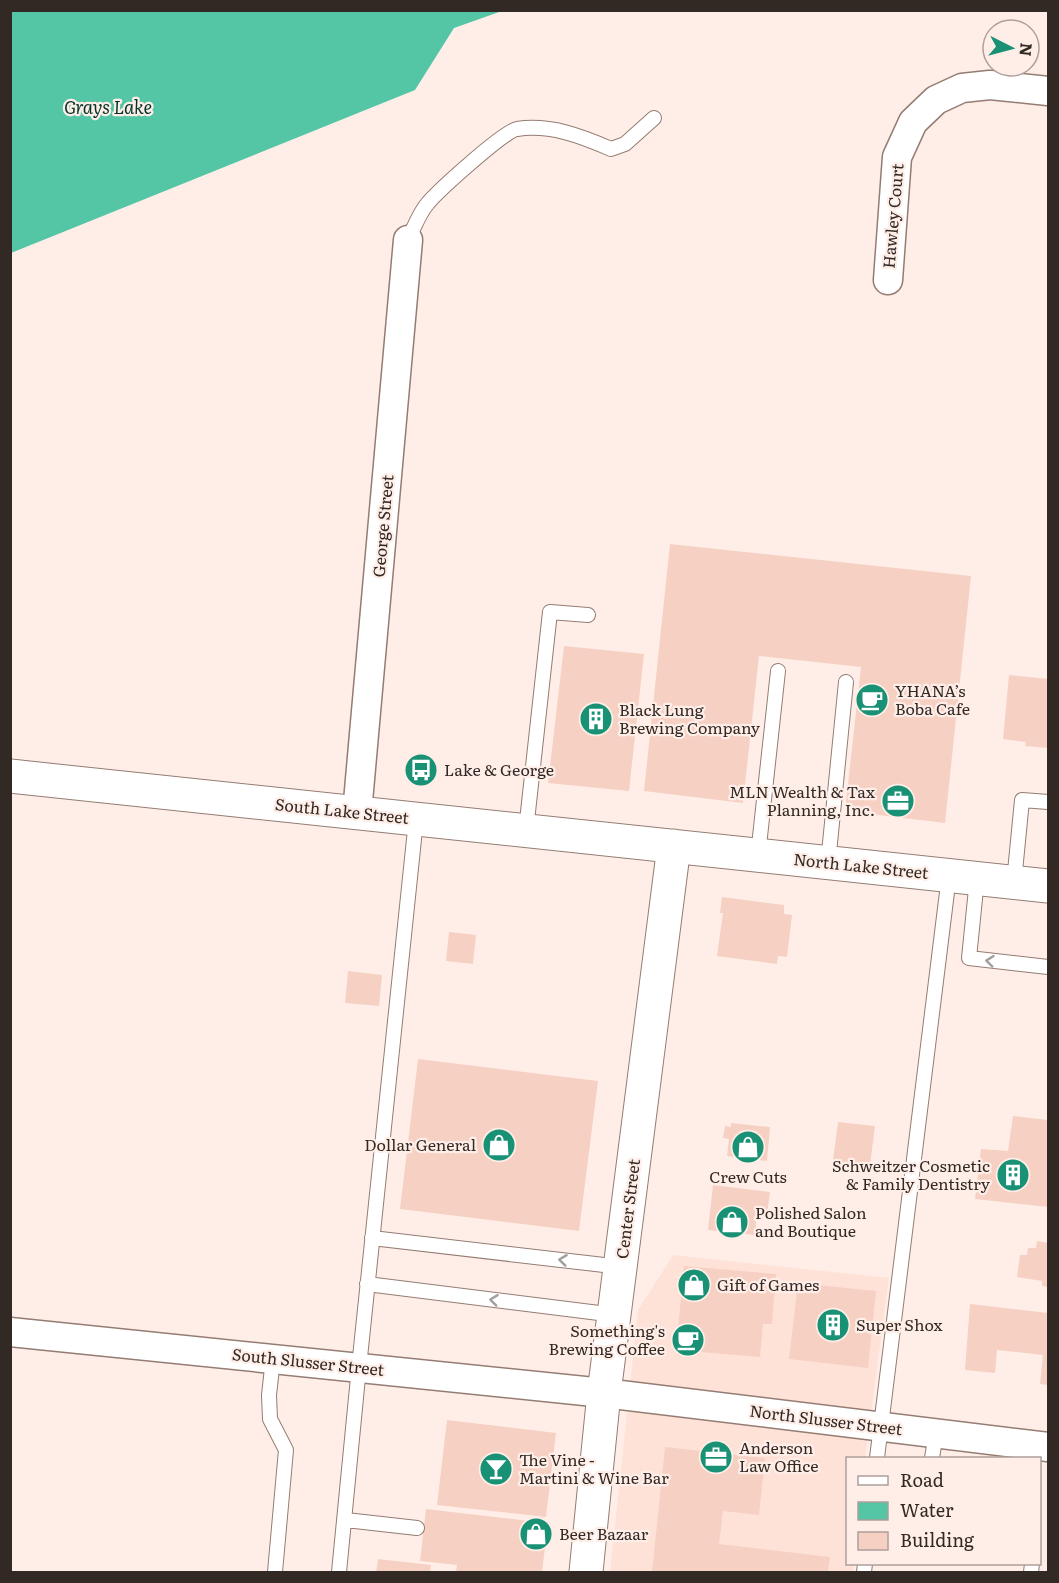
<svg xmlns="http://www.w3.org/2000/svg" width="1059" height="1583" viewBox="0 0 1059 1583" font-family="Literata,serif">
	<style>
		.built { fill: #fee2d7 }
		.water { fill: #54c6a6 }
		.building { fill: #f6d1c3 }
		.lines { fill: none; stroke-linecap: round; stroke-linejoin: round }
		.lane-casing { stroke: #947c72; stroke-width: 16 }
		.street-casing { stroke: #947c72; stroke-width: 31 }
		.secondary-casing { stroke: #947c72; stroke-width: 35 }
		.lane { stroke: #fff; stroke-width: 14 }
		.street { stroke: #fff; stroke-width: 28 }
		.secondary { stroke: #fff; stroke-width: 33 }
		.oneway { stroke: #a39f9d }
		.labels { text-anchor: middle; stroke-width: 4.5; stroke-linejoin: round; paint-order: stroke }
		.street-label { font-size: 16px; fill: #322925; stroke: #ffeee8 }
		.poi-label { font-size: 16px; fill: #322925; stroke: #ffeee8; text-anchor: start }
		.water-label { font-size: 18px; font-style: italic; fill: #003428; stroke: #ffeee8 }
	</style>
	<rect width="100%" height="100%" fill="#ffeee8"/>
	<path class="built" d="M 673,1255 L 889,1278 L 865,1458 L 848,1458 L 848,1564 L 854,1564 L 853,1572 L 610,1572 L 638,1310 Z"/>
	<path class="water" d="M 11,10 L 502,10 L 502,11 L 454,28 L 415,90 L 11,253 Z"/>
	<path class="building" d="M 670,544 L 971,576 L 945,823 L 845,811 L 861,667 L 759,656 L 743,803 L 644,791 Z
		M 564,646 L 644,654 L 629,791 L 548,783 Z
		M 1009,675 L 1048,679 L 1048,748 L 1025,746 L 1026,742 L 1003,739 Z
		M 722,897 L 784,905 L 784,914 L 792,915 L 787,957 L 778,956 L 777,964 L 717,956 L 723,913 L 720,913 Z
		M 449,932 L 476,935 L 473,964 L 446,961 Z
		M 348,971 L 382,975 L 379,1006 L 345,1003 Z
		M 418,1059 L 598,1081 L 579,1231 L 400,1209 Z
		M 1013,1116 L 1048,1120 L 1048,1207 L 975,1199 L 981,1149 L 1008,1151 Z
		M 838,1122 L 875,1126 L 869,1173 L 832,1168 Z
		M 731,1123 L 770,1127 L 767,1161 L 727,1156 L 729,1139 L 723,1138 L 725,1126 L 731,1127 Z
		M 713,1185 L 770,1192 L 767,1215 L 757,1214 L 755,1235 L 708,1230 Z
		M 1037,1241 L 1048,1243 L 1048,1287 L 1042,1286 L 1042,1281 L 1017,1277 L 1020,1255 L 1027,1255 L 1028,1248 L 1036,1248 Z
		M 684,1266 L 776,1274 L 772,1324 L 763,1324 L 760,1357 L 676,1350 Z
		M 798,1283 L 876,1291 L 868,1368 L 789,1359 Z
		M 970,1304 L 1048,1313 L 1048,1385 L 1040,1384 L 1043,1355 L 997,1350 L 995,1373 L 965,1370 Z
		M 447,1420 L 556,1433 L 546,1517 L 437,1505 Z
		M 665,1447 L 765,1458 L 759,1515 L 723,1511 L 719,1544 L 830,1557 L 828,1572 L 652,1572 Z
		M 426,1509 L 548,1523 L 542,1572 L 456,1572 L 457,1565 L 420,1561 Z
		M 378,1559 L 431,1565 L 430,1572 L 376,1572 Z"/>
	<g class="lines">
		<defs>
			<path id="lane" d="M 408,240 C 414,228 419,213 428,203 C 439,190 503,132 517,129 C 550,124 581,136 611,149 L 625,144 L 654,118
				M 526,830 L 550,612 L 588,615
				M 758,855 L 778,671
				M 828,863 L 846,682
				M 977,879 L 969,958 L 1048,967
				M 1014,882 L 1022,800 L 1048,802
				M 372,1238 L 621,1267
				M 367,1284 L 615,1315
				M 273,1359 L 269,1395 L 270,1419 L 286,1450 L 275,1572
				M 877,1458 L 949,876
				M 932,1458 L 936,1433
				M 346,1520 L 417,1528
				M 339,1572 L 359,1367 L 416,820
				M 864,1572 L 865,1564
				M 1031,1572 L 1032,1564"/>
			<path id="street" d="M 888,280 L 897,157 L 913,122 L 936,100 L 962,88 L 990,85 L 1048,91
				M 357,813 L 408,240
				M 10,1332 L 604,1393 L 1048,1447"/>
			<path id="secondary" d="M 10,776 L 1048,886
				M 586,1572 L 604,1393 L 674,846"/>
		</defs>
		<use href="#lane" class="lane-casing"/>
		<use href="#street" class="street-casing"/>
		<use href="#secondary" class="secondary-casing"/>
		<use href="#lane" class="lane"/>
		<use href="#street" class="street"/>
		<use href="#secondary" class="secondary"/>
	</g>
	<defs><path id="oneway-chevron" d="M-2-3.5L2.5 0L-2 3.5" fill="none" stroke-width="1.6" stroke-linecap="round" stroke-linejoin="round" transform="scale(1.5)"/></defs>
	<g class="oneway">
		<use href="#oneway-chevron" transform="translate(990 961) rotate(-174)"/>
		<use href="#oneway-chevron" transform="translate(563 1260) rotate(-173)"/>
		<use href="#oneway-chevron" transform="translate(494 1300) rotate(-173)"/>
	</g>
	<defs>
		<symbol id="cafe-disc" viewBox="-11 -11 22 22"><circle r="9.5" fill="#199175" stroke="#ffeee8"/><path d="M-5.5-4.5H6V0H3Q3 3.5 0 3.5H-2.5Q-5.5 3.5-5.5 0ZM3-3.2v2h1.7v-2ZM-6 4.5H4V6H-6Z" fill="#fff"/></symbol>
		<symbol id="building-disc" viewBox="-11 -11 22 22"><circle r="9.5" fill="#199175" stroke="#ffeee8"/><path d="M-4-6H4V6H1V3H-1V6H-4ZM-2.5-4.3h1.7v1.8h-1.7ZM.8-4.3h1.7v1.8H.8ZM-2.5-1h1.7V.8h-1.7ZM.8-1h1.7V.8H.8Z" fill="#fff"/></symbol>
		<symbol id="bus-disc" viewBox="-11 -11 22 22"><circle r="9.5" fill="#199175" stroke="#ffeee8"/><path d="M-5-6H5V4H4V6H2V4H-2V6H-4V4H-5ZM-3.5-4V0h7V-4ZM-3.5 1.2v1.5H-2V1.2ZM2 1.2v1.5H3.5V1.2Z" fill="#fff"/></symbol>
		<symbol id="office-disc" viewBox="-11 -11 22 22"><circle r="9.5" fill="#199175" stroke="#ffeee8"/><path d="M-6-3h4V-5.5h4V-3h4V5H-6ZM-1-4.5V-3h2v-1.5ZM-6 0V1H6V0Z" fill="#fff"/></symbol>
		<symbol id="shop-disc" viewBox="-11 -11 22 22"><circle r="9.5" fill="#199175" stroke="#ffeee8"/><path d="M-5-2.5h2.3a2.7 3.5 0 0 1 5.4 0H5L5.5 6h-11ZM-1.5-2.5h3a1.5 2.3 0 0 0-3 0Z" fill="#fff"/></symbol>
		<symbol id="bar-disc" viewBox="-11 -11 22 22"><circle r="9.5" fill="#199175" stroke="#ffeee8"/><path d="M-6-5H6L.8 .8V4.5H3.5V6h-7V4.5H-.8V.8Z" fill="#fff"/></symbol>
	</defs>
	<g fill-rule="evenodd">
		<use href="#cafe-disc" x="853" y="681" width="38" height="38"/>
		<use href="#building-disc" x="577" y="700" width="38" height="38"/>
		<use href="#bus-disc" x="402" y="751" width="38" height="38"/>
		<use href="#office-disc" x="879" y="782" width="38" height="38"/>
		<use href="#shop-disc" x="480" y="1126" width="38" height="38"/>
		<use href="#shop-disc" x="729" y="1128" width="38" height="38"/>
		<use href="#building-disc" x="994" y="1156" width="38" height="38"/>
		<use href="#shop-disc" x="713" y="1203" width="38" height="38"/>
		<use href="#shop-disc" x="675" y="1266" width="38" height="38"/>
		<use href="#building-disc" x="814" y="1306" width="38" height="38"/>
		<use href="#cafe-disc" x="669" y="1321" width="38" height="38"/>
		<use href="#office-disc" x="697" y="1438" width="38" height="38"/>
		<use href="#bar-disc" x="477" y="1450" width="38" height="38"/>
		<use href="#shop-disc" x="517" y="1515" width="38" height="38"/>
	</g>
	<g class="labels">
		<g class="street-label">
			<text transform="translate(893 216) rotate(-85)" y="6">Hawley Court</text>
			<text transform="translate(383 526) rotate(-85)" y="6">George Street</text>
			<text transform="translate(342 811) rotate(6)" y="6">South Lake Street</text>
			<text transform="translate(861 866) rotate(6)" y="6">North Lake Street</text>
			<text transform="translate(628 1209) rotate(-83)" y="6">Center Street</text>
			<text transform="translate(308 1362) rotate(6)" y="6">South Slusser Street</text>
			<text transform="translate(826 1420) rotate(7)" y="6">North Slusser Street</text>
		</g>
		<g class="poi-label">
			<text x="895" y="697">YHANA’s<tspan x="895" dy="18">Boba Cafe</tspan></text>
			<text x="619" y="716">Black Lung<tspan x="619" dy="18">Brewing Company</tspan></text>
			<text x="444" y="776">Lake &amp; George</text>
			<text x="875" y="798" text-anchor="end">MLN Wealth &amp; Tax<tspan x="875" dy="18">Planning, Inc.</tspan></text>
			<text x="476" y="1151" text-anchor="end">Dollar General</text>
			<text x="990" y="1172" text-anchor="end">Schweitzer Cosmetic<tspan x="990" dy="18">&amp; Family Dentistry</tspan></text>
			<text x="748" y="1183" text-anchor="middle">Crew Cuts</text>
			<text x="755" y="1219">Polished Salon<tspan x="755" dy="18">and Boutique</tspan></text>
			<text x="717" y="1291">Gift of Games</text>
			<text x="856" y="1331">Super Shox</text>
			<text x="665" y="1337" text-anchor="end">Something's<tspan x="665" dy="18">Brewing Coffee</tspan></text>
			<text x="739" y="1454">Anderson<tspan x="739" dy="18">Law Office</tspan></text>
			<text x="519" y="1466">The Vine -<tspan x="519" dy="18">Martini &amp; Wine Bar</tspan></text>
			<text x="559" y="1540">Beer Bazaar</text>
		</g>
		<g class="water-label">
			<text x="108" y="114">Grays Lake</text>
		</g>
	</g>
	<rect width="1059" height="1583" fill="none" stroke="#322925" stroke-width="24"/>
	<rect x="846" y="1457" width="195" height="108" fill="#ffeee8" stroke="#ad9f9a" stroke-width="1.5"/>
	<rect x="858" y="1476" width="30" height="9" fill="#ffffff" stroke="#ad9f9a" stroke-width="1.5"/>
	<text x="900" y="1487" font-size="18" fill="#322925">Road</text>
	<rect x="858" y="1502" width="30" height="18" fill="#54c6a6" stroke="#ad9f9a" stroke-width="1.5"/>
	<text x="900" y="1517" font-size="18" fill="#322925">Water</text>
	<rect x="858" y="1532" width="30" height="18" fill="#f6d1c3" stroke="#ad9f9a" stroke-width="1.5"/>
	<text x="900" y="1547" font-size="18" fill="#322925">Building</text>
	<g transform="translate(1011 48) rotate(96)"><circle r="28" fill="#ffeee8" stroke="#ad9f9a" stroke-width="1.5"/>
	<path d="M0-4.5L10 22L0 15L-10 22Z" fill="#199175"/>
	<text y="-9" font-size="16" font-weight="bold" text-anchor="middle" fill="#322925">N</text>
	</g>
</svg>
